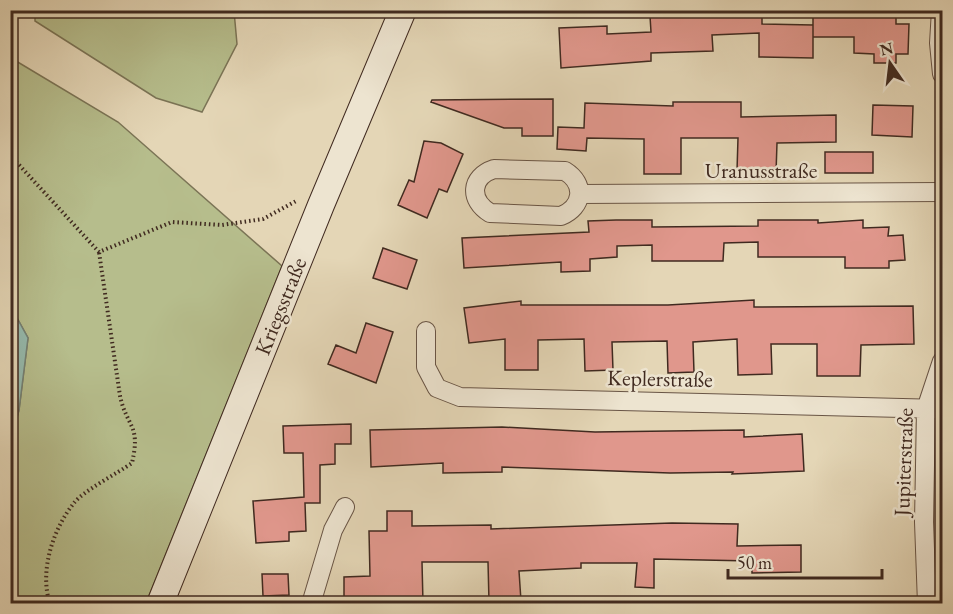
<svg xmlns="http://www.w3.org/2000/svg" width="953" height="614" viewBox="0 0 953 614" font-family="'EB Garamond',serif">
	<style>
		.green { fill: #b6bd8c; stroke: #7b7456; stroke-width: 1.5 }
		.water { fill: #95b9ac; stroke: #738074; stroke-width: 1.5 }
		.building { fill: #e0978c; stroke: #402a20; stroke-width: 1.5 }
		.lines { fill: none; stroke-linecap: round; stroke-linejoin: round }
		.minor-casing { stroke: #695546; stroke-width: 20 }
		.secondary-casing { stroke: #402a20; stroke-width: 28 }
		.path { stroke: #402a20; stroke-width: 4; stroke-dasharray: 1.5 3; stroke-linecap: butt }
		.minor { stroke: #ede4d0; stroke-width: 18 }
		.secondary { stroke: #ede4d0; stroke-width: 26 }
		.labels { text-anchor: middle; stroke-width: 5; stroke-linejoin: round; paint-order: stroke }
		.street-label { font-size: 22px; fill: #402a20; stroke: #ede4d0 }
	</style>
	<rect width="100%" height="100%" fill="#e4d6b6"/>
	<filter id="stains"><feTurbulence type="fractalNoise" baseFrequency=".00333" numOctaves="4"/><feColorMatrix values="0 0 0 0 .2 0 0 0 0 .09 0 0 0 0 .02 0 0 0 .5 -.17"/></filter>
	<radialGradient id="worn" r=".72"><stop offset=".6" stop-color="#630" stop-opacity="0"/><stop offset="1" stop-color="#630" stop-opacity=".3"/></radialGradient>
	<path class="green" d="M 35,11 L 234,11 L 237,44 L 202,112 L 156,98 L 35,21 Z
		M 11,58 L 118,122 L 282,266 L 146,603 L 11,603 L 11,440 L 19,410 L 28,338 L 11,307 Z"/>
	<path class="water" d="M 11,307 L 28,338 L 19,410 L 11,440 Z"/>
	<path class="building" d="M 711,14 L 711,16 L 762,14 L 762,24 L 813,25 L 813,58 L 759,57 L 759,33 L 712,35 L 713,51 L 651,53 L 651,61 L 561,68 L 559,28 L 607,26 L 607,34 L 651,32 L 650,16 Z
		M 813,17 L 896,17 L 896,24 L 909,24 L 908,54 L 896,54 L 896,63 L 874,63 L 874,54 L 854,53 L 854,37 L 813,37 Z
		M 553,99 L 553,136 L 522,136 L 522,128 L 504,128 L 431,102 L 432,100 Z
		M 673,102 L 741,102 L 741,117 L 836,115 L 836,142 L 777,143 L 776,173 L 737,171 L 738,138 L 681,138 L 681,174 L 644,174 L 644,139 L 587,138 L 586,151 L 557,149 L 558,127 L 584,128 L 585,103 L 673,106 Z
		M 873,105 L 913,106 L 912,137 L 872,135 Z
		M 424,141 L 441,143 L 463,154 L 447,192 L 439,189 L 427,218 L 398,205 L 409,180 L 414,182 Z
		M 825,152 L 873,152 L 873,173 L 825,173 Z
		M 616,220 L 652,220 L 652,227 L 758,226 L 758,220 L 818,220 L 818,223 L 863,220 L 863,228 L 889,227 L 888,236 L 903,235 L 905,260 L 889,261 L 889,268 L 845,268 L 845,257 L 758,257 L 758,242 L 724,243 L 723,261 L 652,261 L 652,245 L 617,246 L 617,257 L 590,259 L 590,271 L 561,272 L 561,262 L 464,268 L 462,238 L 589,232 L 588,221 Z
		M 383,248 L 417,260 L 407,289 L 373,278 Z
		M 754,300 L 754,307 L 913,306 L 914,344 L 861,345 L 860,376 L 817,376 L 817,344 L 771,344 L 772,374 L 738,375 L 737,339 L 693,342 L 694,372 L 668,373 L 667,341 L 612,342 L 613,370 L 585,371 L 584,339 L 538,340 L 538,370 L 505,370 L 505,339 L 469,343 L 464,308 L 521,301 L 521,305 L 668,305 Z
		M 366,323 L 393,332 L 376,383 L 328,364 L 336,345 L 356,353 Z
		M 351,424 L 351,444 L 335,444 L 335,464 L 320,465 L 320,503 L 305,503 L 306,531 L 289,532 L 289,541 L 256,543 L 253,501 L 304,497 L 303,453 L 284,453 L 283,426 Z
		M 502,427 L 595,432 L 744,430 L 744,437 L 802,434 L 804,471 L 732,474 L 733,472 L 670,473 L 502,467 L 502,472 L 443,473 L 443,463 L 371,467 L 370,430 Z
		M 387,511 L 412,511 L 412,526 L 491,525 L 491,529 L 672,523 L 738,524 L 737,546 L 801,545 L 801,572 L 752,573 L 752,561 L 654,559 L 654,588 L 635,587 L 637,563 L 581,563 L 581,568 L 519,571 L 521,601 L 489,602 L 488,562 L 422,562 L 423,603 L 344,603 L 344,577 L 370,576 L 369,531 L 387,531 Z
		M 262,574 L 288,574 L 289,595 L 263,596 Z"/>
	<g class="lines">
		<defs>
			<path id="minor" d="M 941,10 L 939,43 L 942,74
				M 494,169 L 565,171 C 586,184 583,207 561,216 L 490,213 C 469,200 470,177 494,169 Z
				M 580,194 L 942,192
				M 426,331 L 426,367 L 437,388 L 460,397 L 942,409
				M 311,604 L 333,530 L 345,507
				M 927,604 L 924,522 L 926,409 L 942,361"/>
			<path id="secondary" d="M 160,604 L 321,205 L 403,10"/>
		</defs>
		<use href="#minor" class="minor-casing"/>
		<use href="#secondary" class="secondary-casing"/>
		<path class="path" d="M 10,155 L 99,252 L 172,222 L 222,225 L 263,219 L 298,200
			M 50,604 C 39,571 53,529 74,503 C 83,491 118,473 132,463 C 141,424 127,428 120,396 L 99,252"/>
		<use href="#minor" class="minor"/>
		<use href="#secondary" class="secondary"/>
	</g>
	<g class="labels">
		<g class="street-label">
			<text x="761" y="178">Uranusstraße</text>
			<text transform="translate(280 306) rotate(-68)" y="8">Kriegsstraße</text>
			<text transform="translate(660 378) rotate(1)" y="8">Keplerstraße</text>
			<text transform="translate(903 462) rotate(-88)" y="8">Jupiterstraße</text>
		</g>
	</g>
	<rect width="953" height="614" fill="none" stroke="#e4d6b6" stroke-width="36"/>
	<rect x="12" y="12" width="929" height="590" fill="none" stroke="#402a20" stroke-width="3"/>
	<rect x="18" y="18" width="917" height="578" fill="none" stroke="#402a20" stroke-width="1.5"/>
	<g transform="translate(890 63) rotate(346)" stroke="#ede4d0" stroke-width="4.5" paint-order="stroke">
	<path d="M0-4.5L10 22L0 15L-10 22Z" fill="#402a20"/>
	<text y="-9" font-size="16" font-weight="bold" text-anchor="middle" fill="#402a20">N</text>
	</g>
	<path d="M728 569v9h154v-9" fill="none" stroke="#402a20" stroke-width="3"/>
	<text x="737" y="569" font-size="18" fill="#402a20" stroke="#ede4d0" stroke-width="4.5" paint-order="stroke">50 m</text>
	<rect width="100%" height="100%" filter="url(#stains)"/>
	<rect width="100%" height="100%" fill="url(#worn)"/>
</svg>
